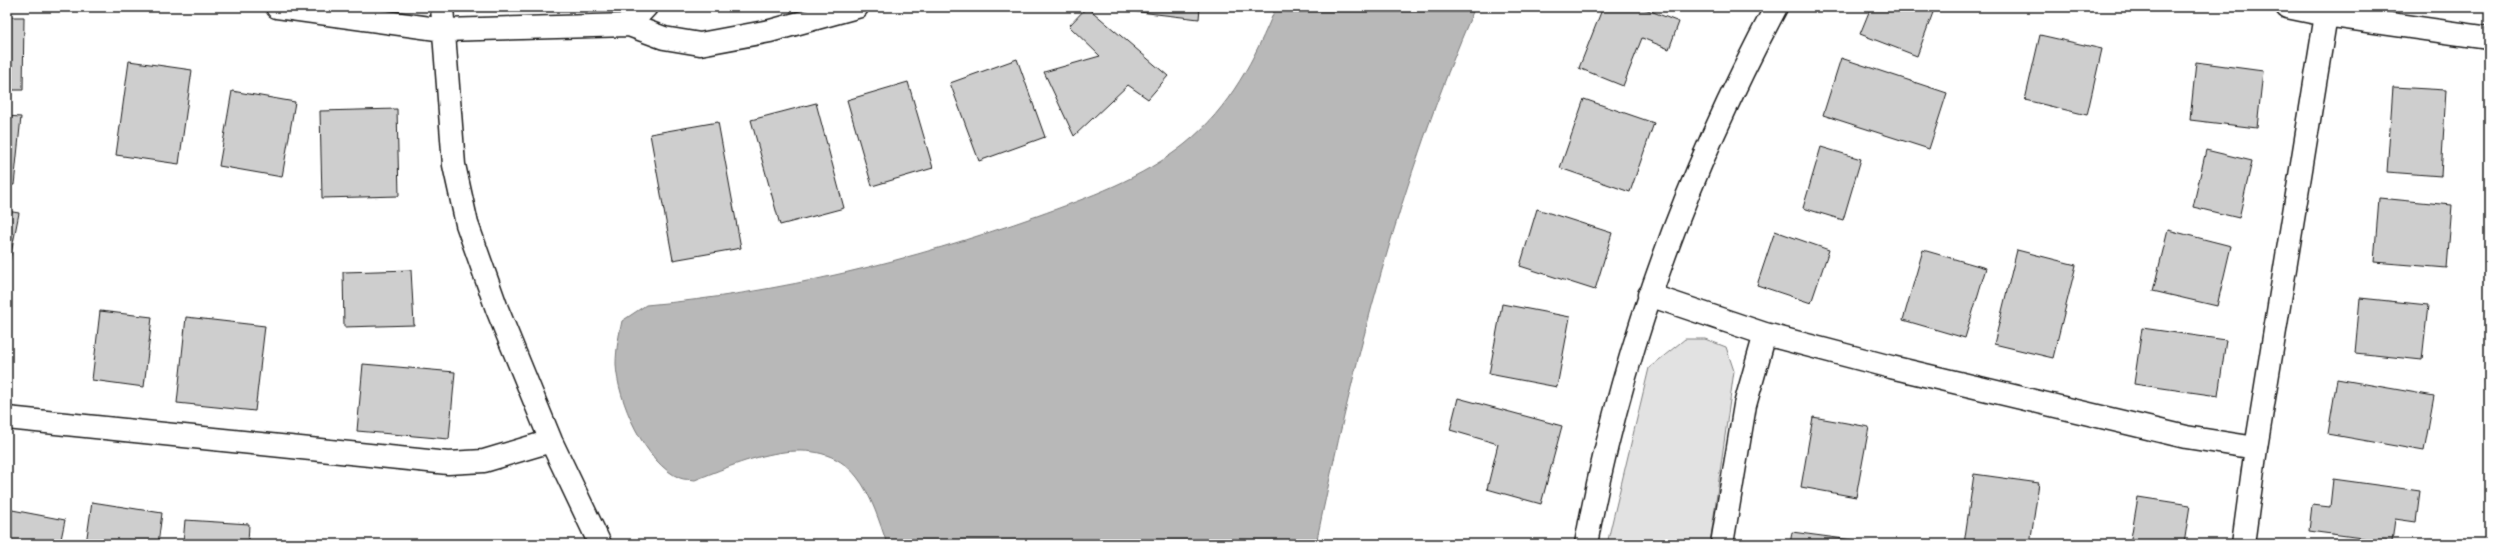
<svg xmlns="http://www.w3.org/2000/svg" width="2496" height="551" viewBox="0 0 2496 551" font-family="Mali,sans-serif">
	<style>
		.green { fill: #e2e2e2; stroke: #7f7f7f }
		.water { fill: #b8b8b8; stroke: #7a7a7a }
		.building { fill: #cecece; stroke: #1c1c1c }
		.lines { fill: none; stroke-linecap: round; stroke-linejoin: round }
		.street-casing { stroke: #1c1c1c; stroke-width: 25 }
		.street { stroke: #fff; stroke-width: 22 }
	</style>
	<rect width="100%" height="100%" fill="#fff"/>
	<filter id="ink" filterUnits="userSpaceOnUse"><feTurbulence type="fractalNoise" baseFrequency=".025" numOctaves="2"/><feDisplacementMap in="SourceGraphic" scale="8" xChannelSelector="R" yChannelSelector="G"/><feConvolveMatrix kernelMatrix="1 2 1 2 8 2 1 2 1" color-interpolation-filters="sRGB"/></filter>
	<g filter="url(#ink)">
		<path class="green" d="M 1685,339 L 1705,339 L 1726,347 L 1734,371 L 1710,544 L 1607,544 L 1649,368 Z"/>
		<path class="water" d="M 1276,7 L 1475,7 C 1400,181 1354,359 1316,544 L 887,544 C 880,523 871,494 857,477 C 818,427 743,461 695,480 C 691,479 684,480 680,478 C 645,464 617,399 616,364 C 616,349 619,335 622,321 L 646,305 C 781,293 910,261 1037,216 C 1087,198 1143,178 1185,144 C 1230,108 1255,58 1276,7 Z"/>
		<path class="building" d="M 1087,7 L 1168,76 L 1148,99 L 1128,85 L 1074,136 L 1044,72 L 1100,56 L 1069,26 Z
			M 1132,7 L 1200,7 L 1199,19 L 1131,11 Z
			M 1603,7 L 1640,7 L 1679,22 L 1669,49 L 1642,38 L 1623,86 L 1579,68 Z
			M 1871,7 L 1935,7 L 1917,56 L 1860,34 Z
			M 7,17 L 24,17 L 23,90 L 7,90 Z
			M 2040,35 L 2102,49 L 2087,115 L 2025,100 Z
			M 1841,58 L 1947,93 L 1929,149 L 1823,115 Z
			M 1017,59 L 1045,137 L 979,161 L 950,83 Z
			M 129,61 L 192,70 L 179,164 L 116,155 Z
			M 2196,62 L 2263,71 L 2257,128 L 2190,120 Z
			M 908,82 L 933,168 L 872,186 L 847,100 Z
			M 2393,87 L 2446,90 L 2441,176 L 2387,172 Z
			M 232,91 L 295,102 L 282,177 L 219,166 Z
			M 1584,99 L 1654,123 L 1630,192 L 1560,168 Z
			M 816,103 L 844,208 L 780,225 L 751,120 Z
			M 397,109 L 399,196 L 322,198 L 320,111 Z
			M 7,116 L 21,117 L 14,185 L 7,185 Z
			M 718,122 L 741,248 L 673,260 L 650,134 Z
			M 1821,147 L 1861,159 L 1843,220 L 1803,208 Z
			M 2206,150 L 2252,161 L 2239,218 L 2193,207 Z
			M 2379,198 L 2452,205 L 2447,268 L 2374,262 Z
			M 1537,209 L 1612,233 L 1595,290 L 1520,266 Z
			M 7,211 L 19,213 L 7,274 Z
			M 2168,230 L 2231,246 L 2217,306 L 2153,291 Z
			M 1775,231 L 1829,250 L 1811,303 L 1757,285 Z
			M 1923,250 L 1986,268 L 1965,338 L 1903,320 Z
			M 2017,250 L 2076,265 L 2053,358 L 1994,344 Z
			M 411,270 L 414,325 L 344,327 L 343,272 Z
			M 2360,298 L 2428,305 L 2422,360 L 2355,353 Z
			M 1502,304 L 1570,317 L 1557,387 L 1489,374 Z
			M 100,311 L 152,317 L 144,387 L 92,380 Z
			M 186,317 L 265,326 L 255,411 L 177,403 Z
			M 2142,328 L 2226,340 L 2218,396 L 2134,384 Z
			M 363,364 L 455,372 L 449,439 L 357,431 Z
			M 2337,379 L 2434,396 L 2424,451 L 2328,434 Z
			M 1458,398 L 1562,426 L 1541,504 L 1487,489 L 1498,444 L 1450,430 Z
			M 1813,417 L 1869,427 L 1856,497 L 1801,487 Z
			M 1974,474 L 2039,483 L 2030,544 L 1964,544 Z
			M 2333,479 L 2420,491 L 2416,522 L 2395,519 L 2392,542 L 2309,531 L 2312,505 L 2330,507 Z
			M 2138,497 L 2190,505 L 2184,544 L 2130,544 Z
			M 92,502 L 162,513 L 158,544 L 86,544 Z
			M 7,509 L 65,520 L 60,544 L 7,544 Z
			M 185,520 L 249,524 L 248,544 L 183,544 Z
			M 1792,532 L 1882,544 L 1790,544 Z"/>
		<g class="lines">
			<defs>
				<path id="street" d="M 277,7 L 444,30 L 629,25 L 664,38 L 700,44 L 770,31 L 857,7
					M 442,7 L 454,165 L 467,224 L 497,309 L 551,441 L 600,544
					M 2287,7 L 2326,15 L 2489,38
					M 629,25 L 646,7
					M 1649,295 L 1765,334 L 1891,367 L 2186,437 L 2256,448
					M 7,418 L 448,463 L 484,461 L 551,441
					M 1586,544 C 1620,356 1686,175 1776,7
					M 1722,544 L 1745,405 L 1765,334
					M 2243,544 L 2256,448 L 2326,15"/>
			</defs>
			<use href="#street" class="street-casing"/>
			<use href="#street" class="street"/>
		</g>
	</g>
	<rect width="2496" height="551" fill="none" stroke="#fff" stroke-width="24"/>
	<rect x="12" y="12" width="2472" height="527" fill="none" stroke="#1c1c1c" stroke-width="1.5" filter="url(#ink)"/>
</svg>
